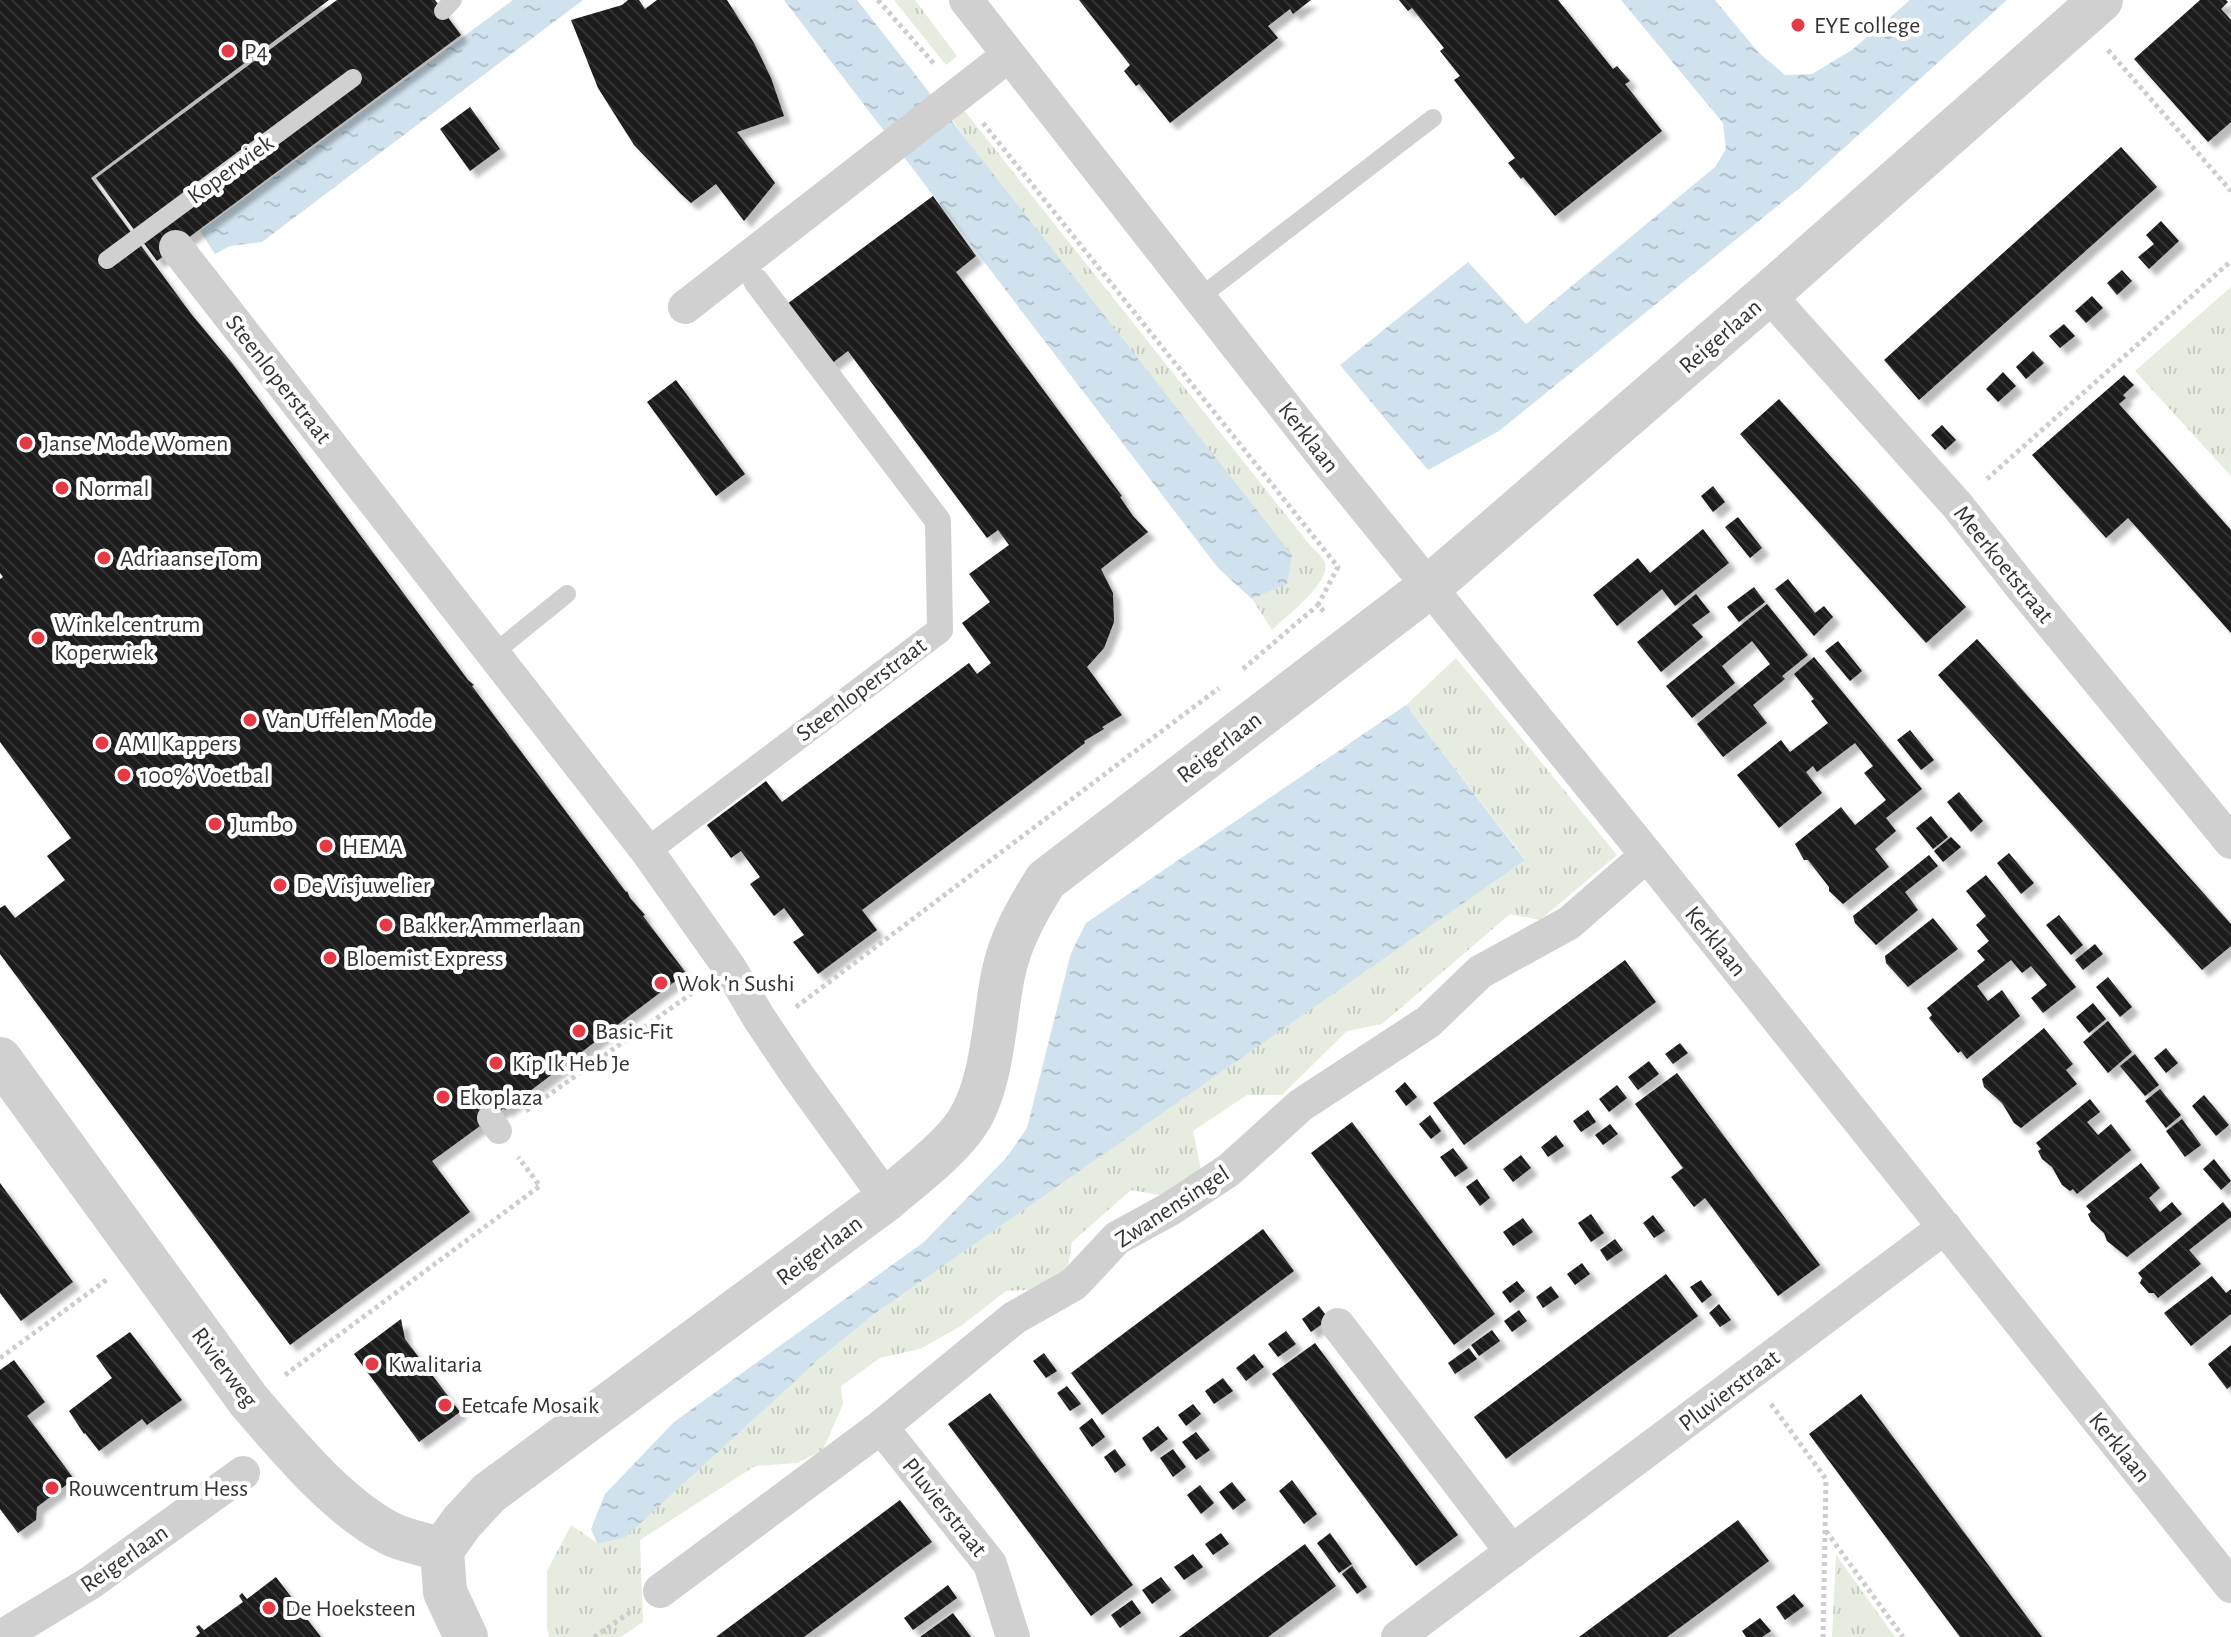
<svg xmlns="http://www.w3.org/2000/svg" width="2231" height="1637" viewBox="0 0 2231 1637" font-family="'Alegreya Sans',sans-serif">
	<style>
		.grass { fill: url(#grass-tufts) }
		.water { fill: url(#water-ripples) }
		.building { fill: url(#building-back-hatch); filter: url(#shadow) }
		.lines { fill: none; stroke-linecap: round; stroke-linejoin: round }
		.path { stroke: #cdcdcd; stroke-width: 5; stroke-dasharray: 4 4; stroke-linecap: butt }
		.service { stroke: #d0d0d0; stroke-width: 18 }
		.pedestrian { stroke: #d0d0d0; stroke-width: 26 }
		.minor { stroke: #d0d0d0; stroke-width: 34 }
		.tertiary { stroke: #d0d0d0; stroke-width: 44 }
		.poi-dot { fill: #e63946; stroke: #fff; stroke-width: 3 }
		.labels { text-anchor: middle; stroke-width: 8; stroke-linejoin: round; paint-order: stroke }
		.poi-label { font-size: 24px; fill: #333; stroke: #fff; text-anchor: start }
		.street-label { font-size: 24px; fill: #333; stroke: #fff }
	</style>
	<defs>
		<pattern id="grass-tufts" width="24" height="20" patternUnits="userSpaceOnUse" patternTransform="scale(2)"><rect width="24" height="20" fill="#e6ecdf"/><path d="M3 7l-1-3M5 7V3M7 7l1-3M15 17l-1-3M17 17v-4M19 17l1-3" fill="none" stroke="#c6cbc0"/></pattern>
		<pattern id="water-ripples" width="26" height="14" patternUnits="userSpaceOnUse" patternTransform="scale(2)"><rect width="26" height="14" fill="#cfe2ee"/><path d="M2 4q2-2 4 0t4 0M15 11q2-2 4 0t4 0" fill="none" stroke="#b2c2cd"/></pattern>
		<pattern id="building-back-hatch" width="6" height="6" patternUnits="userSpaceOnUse" patternTransform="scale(2)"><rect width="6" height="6" fill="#1a1a1a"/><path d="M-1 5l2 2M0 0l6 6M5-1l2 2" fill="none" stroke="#333"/></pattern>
		<filter id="shadow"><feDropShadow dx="7" dy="7" stdDeviation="2" flood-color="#0004"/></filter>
	</defs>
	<rect width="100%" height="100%" fill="#fff"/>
	<path class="grass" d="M 894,0 L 915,0 L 957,56 L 946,65 Z
		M 963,109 L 1309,544 C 1314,550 1323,556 1325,563 C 1331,583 1285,617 1272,630 L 1252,599 L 1287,584 L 953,121 Z
		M 2231,287 L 2231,476 L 2135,371 Z
		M 1456,658 L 1617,855 L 1540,920 L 1510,914 L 1382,1024 L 1347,1031 L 1282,1095 L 1247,1095 L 1193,1131 L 1201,1169 L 1165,1196 L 1131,1190 L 1072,1242 L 1068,1267 L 1043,1289 L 1006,1291 L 961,1326 L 920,1349 L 880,1358 L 841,1386 L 843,1404 L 823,1450 L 797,1463 L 755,1466 L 640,1540 L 643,1622 L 621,1637 L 549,1637 L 547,1628 L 547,1571 L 571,1525 L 597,1543 L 873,1315 L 1525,859 L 1406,705 Z
		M 1836,1555 L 1895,1637 L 1832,1637 Z"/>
	<path class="water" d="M 513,0 L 583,0 L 262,242 L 230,246 L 215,254 L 200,231 Z
		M 784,0 L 857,0 L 1292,555 L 1287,584 L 1252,599 L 1218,568 Z
		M 1621,0 L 1715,0 L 1758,52 L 1785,75 L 1812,74 L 1852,50 L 1910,0 L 2007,0 L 1801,187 L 1499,431 L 1428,470 L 1340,365 L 1468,262 L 1526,324 L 1715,167 L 1726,149 L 1723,123 Z
		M 1406,705 L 1525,860 L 873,1315 L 817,1361 L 624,1538 L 597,1543 L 591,1529 L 605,1494 L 674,1422 L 924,1242 L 1007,1157 L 1027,1128 L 1071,953 L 1086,923 Z"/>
	<path class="building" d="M 0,0 L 329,0 L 91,178 L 192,315 L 232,363 L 468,680 L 474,685 L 472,686 L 626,892 L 627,891 L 630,898 L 645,915 L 643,916 L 686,973 L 505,1110 L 504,1108 L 484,1122 L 486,1124 L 481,1128 L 480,1126 L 432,1161 L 470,1212 L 290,1345 L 0,954 L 0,908 L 5,905 L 15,918 L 65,880 L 47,856 L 71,838 L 0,742 L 0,579 L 3,577 L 0,573 Z
		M 337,0 L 435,0 L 461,35 L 157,261 L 96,178 Z
		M 628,0 L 639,0 L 645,9 L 657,0 L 727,0 L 754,43 L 771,78 L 784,116 L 737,132 L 775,183 L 744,221 L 716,184 L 691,203 L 681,194 L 634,145 L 598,88 L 571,20 L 622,5 Z
		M 1079,0 L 1311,0 L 1293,14 L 1290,9 L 1268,26 L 1278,38 L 1170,123 L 1139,84 L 1136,86 L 1124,71 L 1130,65 Z
		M 1399,0 L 1558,0 L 1613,69 L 1617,66 L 1630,81 L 1625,84 L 1662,131 L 1555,216 L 1523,177 L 1521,179 L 1508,163 L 1515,158 L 1454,80 L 1460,76 L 1440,51 L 1444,48 L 1412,8 L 1408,11 Z
		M 2200,0 L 2226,0 L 2228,2 L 2221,9 L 2231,20 L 2231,122 L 2208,142 L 2134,59 Z
		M 470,107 L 500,149 L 470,171 L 440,129 Z
		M 2121,147 L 2157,187 L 1919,400 L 1884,360 Z
		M 933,196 L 976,256 L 956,272 L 1122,496 L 1120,497 L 1133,516 L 1148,532 L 1101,569 L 1113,593 L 1114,622 L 1104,648 L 1087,667 L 1122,715 L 1102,727 L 1104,729 L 1084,741 L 1085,743 L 862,910 L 877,930 L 818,974 L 793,942 L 804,935 L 784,908 L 774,916 L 750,884 L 760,877 L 741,851 L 731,858 L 707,825 L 766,781 L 782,802 L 969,663 L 977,674 L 991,663 L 962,623 L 990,602 L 969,574 L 1009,545 L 998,530 L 987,538 L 848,351 L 827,367 L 783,307 Z
		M 2161,221 L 2179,241 L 2149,269 L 2138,257 L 2154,244 L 2146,235 Z
		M 2122,270 L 2132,281 L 2117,295 L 2107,283 Z
		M 2092,296 L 2103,308 L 2086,323 L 2075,311 Z
		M 2064,324 L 2075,336 L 2060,348 L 2049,336 Z
		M 2033,351 L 2044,363 L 2026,379 L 2016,367 Z
		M 2003,372 L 2016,386 L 1998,402 L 1986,389 Z
		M 2124,375 L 2134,385 L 2123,395 L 2126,398 L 2119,404 L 2231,530 L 2231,633 L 2128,518 L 2106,538 L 2032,455 Z
		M 676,380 L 745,474 L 716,496 L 647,402 Z
		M 1779,399 L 1966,607 L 1926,643 L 1740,434 Z
		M 1942,425 L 1956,440 L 1945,450 L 1931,435 Z
		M 1713,486 L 1725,502 L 1713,512 L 1701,496 Z
		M 1738,517 L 1762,548 L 1750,558 L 1725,527 Z
		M 1703,529 L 1729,563 L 1675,606 L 1662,589 L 1617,626 L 1593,595 L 1638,558 L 1650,573 Z
		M 1788,579 L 1815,613 L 1824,606 L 1833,617 L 1814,636 L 1775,589 Z
		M 1754,587 L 1765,602 L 1739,622 L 1727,607 Z
		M 1696,594 L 1710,612 L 1692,625 L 1703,637 L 1661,672 L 1637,642 Z
		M 1767,604 L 1808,655 L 1782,676 L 1785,679 L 1753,705 L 1767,723 L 1723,757 L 1697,724 L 1770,664 L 1752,641 L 1722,666 L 1735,683 L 1692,718 L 1666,686 Z
		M 1977,639 L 2231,924 L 2231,946 L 2202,970 L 1938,675 Z
		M 1838,641 L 1862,671 L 1850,681 L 1825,651 Z
		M 1814,657 L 1922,789 L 1886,818 L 1896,831 L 1875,849 L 1889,867 L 1843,904 L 1829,891 L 1829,887 L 1808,860 L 1804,860 L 1795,844 L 1841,807 L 1855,825 L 1886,800 L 1864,773 L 1873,766 L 1855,743 L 1817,772 L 1813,766 L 1806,772 L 1822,793 L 1779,828 L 1737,775 L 1781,740 L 1790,752 L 1828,723 L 1811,701 L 1814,699 L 1794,674 Z
		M 1910,730 L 1934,760 L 1921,770 L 1897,740 Z
		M 1959,792 L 1983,821 L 1971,832 L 1947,802 Z
		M 1931,816 L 1948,837 L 1933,849 L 1916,828 Z
		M 1951,837 L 1961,847 L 1943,862 L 1934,851 Z
		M 2009,853 L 2034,883 L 2021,894 L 1997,863 Z
		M 1929,855 L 1938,866 L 1905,892 L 1918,910 L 1876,945 L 1855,923 L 1853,916 Z
		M 1986,875 L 2076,987 L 2043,1013 L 2031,998 L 2047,985 L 2031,966 L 2022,973 L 2011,960 L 1977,986 L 1988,1001 L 2002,990 L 2020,1016 L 1967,1059 L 1961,1051 L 1958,1053 L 1929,1018 L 1932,1015 L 1927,1008 L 1985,960 L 1977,951 L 1989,941 L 1976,925 L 1986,916 L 1966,891 Z
		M 2059,915 L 2083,945 L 2071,955 L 2046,925 Z
		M 1933,918 L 1958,949 L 1908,987 L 1886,963 L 1885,956 Z
		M 2095,944 L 2103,954 L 2083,970 L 2075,960 Z
		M 1625,960 L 1656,1002 L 1464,1145 L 1433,1103 Z
		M 2108,977 L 2132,1007 L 2120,1017 L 2096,987 Z
		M 2093,1003 L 2106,1019 L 2089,1033 L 2076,1017 Z
		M 2108,1021 L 2132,1052 L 2108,1073 L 2083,1042 Z
		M 2044,1028 L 2073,1064 L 2066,1070 L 2077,1084 L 2021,1128 L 2014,1123 L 2002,1103 L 1984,1087 L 1982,1079 Z
		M 1680,1043 L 1688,1053 L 1673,1064 L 1665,1054 Z
		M 2166,1048 L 2178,1063 L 2166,1073 L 2154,1058 Z
		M 2135,1054 L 2159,1085 L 2145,1096 L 2120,1066 Z
		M 1649,1061 L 1659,1074 L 1638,1090 L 1628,1077 Z
		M 1677,1073 L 1820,1265 L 1778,1296 L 1705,1198 L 1694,1207 L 1671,1177 L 1683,1168 L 1635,1104 Z
		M 1405,1082 L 1417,1097 L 1406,1106 L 1395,1091 Z
		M 1617,1085 L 1627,1098 L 1609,1112 L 1599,1099 Z
		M 2160,1089 L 2181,1115 L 2166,1128 L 2145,1101 Z
		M 2204,1095 L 2229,1125 L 2216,1136 L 2192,1106 Z
		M 2090,1099 L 2100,1112 L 2087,1122 L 2098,1135 L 2111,1124 L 2131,1150 L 2077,1194 L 2073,1189 L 2070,1191 L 2062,1185 L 2052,1167 L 2042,1159 L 2038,1151 L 2041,1149 L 2036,1143 Z
		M 1588,1110 L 1596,1122 L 1581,1132 L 1573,1121 Z
		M 1430,1115 L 1441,1131 L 1431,1139 L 1419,1124 Z
		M 2182,1119 L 2201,1145 L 2185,1157 L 2166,1131 Z
		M 1352,1122 L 1495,1314 L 1454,1345 L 1311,1153 Z
		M 1610,1124 L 1618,1134 L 1603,1145 L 1595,1135 Z
		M 1556,1135 L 1564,1146 L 1548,1157 L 1541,1147 Z
		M 1453,1148 L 1468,1168 L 1455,1177 L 1440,1157 Z
		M 1521,1155 L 1531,1168 L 1513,1182 L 1503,1169 Z
		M 2214,1159 L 2231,1181 L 2221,1190 L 2203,1169 Z
		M 2141,1163 L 2160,1188 L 2149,1198 L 2160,1212 L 2172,1202 L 2182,1214 L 2127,1257 L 2107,1241 L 2104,1233 L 2091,1221 L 2088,1214 L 2091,1212 L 2086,1206 Z
		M 1477,1179 L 1490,1198 L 1480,1206 L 1466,1187 Z
		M 0,1183 L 73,1282 L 21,1321 L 0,1293 Z
		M 2223,1202 L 2231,1212 L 2231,1217 L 2189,1250 L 2201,1264 L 2158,1298 L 2154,1293 L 2149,1293 L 2140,1283 L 2142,1278 L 2138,1273 Z
		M 1591,1214 L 1604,1233 L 1591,1242 L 1578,1223 Z
		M 1653,1215 L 1665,1231 L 1654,1238 L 1643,1223 Z
		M 1523,1218 L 1533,1232 L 1513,1246 L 1503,1232 Z
		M 1263,1229 L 1294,1271 L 1102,1415 L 1071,1373 Z
		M 1615,1239 L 1623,1250 L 1607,1261 L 1600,1250 Z
		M 1582,1263 L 1590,1274 L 1575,1285 L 1567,1274 Z
		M 1666,1274 L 1698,1316 L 1506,1459 L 1474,1417 Z
		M 2212,1276 L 2226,1293 L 2231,1289 L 2231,1314 L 2191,1346 L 2164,1313 Z
		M 1701,1280 L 1712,1295 L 1702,1303 L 1690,1287 Z
		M 1517,1281 L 1525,1291 L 1510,1303 L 1502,1292 Z
		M 1551,1286 L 1559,1297 L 1543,1308 L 1536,1297 Z
		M 1719,1304 L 1731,1320 L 1720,1327 L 1709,1313 Z
		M 1319,1306 L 1329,1319 L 1311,1332 L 1302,1319 Z
		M 1519,1310 L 1527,1321 L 1512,1332 L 1504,1321 Z
		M 401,1319 L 405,1339 L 460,1412 L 419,1442 L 354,1354 Z
		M 1492,1330 L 1500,1341 L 1479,1356 L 1471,1345 Z
		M 1286,1331 L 1296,1344 L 1278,1357 L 1268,1344 Z
		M 130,1332 L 182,1400 L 147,1425 L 142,1419 L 99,1451 L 85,1433 L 84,1434 L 69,1411 L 112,1378 L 96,1356 Z
		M 1315,1343 L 1458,1535 L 1416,1566 L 1272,1374 Z
		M 2231,1345 L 2231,1386 L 2227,1389 L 2208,1364 Z
		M 1469,1348 L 1477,1359 L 1455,1374 L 1448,1363 Z
		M 1044,1353 L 1057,1371 L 1046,1378 L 1033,1361 Z
		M 1254,1354 L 1264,1367 L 1246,1381 L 1236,1368 Z
		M 14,1360 L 45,1402 L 27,1416 L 74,1479 L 37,1507 L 36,1520 L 18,1533 L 0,1509 L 0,1370 Z
		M 1223,1378 L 1233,1391 L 1214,1404 L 1205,1391 Z
		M 1067,1386 L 1081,1404 L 1070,1411 L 1057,1393 Z
		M 990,1393 L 1133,1585 L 1091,1616 L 948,1424 Z
		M 1861,1394 L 2042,1637 L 1960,1637 L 1809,1434 Z
		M 1193,1404 L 1201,1414 L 1186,1426 L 1178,1415 Z
		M 1092,1418 L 1105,1437 L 1092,1447 L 1079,1428 Z
		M 1158,1426 L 1168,1439 L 1151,1452 L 1142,1438 Z
		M 1196,1432 L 1210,1450 L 1196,1460 L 1182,1442 Z
		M 1115,1449 L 1126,1465 L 1115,1473 L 1104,1457 Z
		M 1173,1449 L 1186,1467 L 1173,1477 L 1160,1458 Z
		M 1292,1480 L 1317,1514 L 1304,1524 L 1279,1491 Z
		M 1232,1482 L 1246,1500 L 1233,1510 L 1219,1492 Z
		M 1200,1485 L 1214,1503 L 1201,1514 L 1187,1495 Z
		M 900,1500 L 932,1542 L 899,1566 L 804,1637 L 716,1637 Z
		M 1738,1520 L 1769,1561 L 1705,1609 L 1667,1637 L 1579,1637 Z
		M 1221,1533 L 1229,1544 L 1213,1555 L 1205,1544 Z
		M 1330,1533 L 1352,1564 L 1339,1573 L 1317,1543 Z
		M 1305,1544 L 1336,1586 L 1268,1637 L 1179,1637 Z
		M 1193,1554 L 1203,1567 L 1184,1580 L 1174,1567 Z
		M 1352,1566 L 1367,1587 L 1357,1594 L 1342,1574 Z
		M 276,1577 L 298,1606 L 303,1602 L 306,1605 L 300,1610 L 321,1637 L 195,1637 L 200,1633 L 196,1627 L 199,1625 L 204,1630 L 243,1602 L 239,1596 L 242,1593 L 247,1599 Z
		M 1161,1577 L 1171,1590 L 1152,1604 L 1142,1590 Z
		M 948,1585 L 957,1598 L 913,1630 L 904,1618 Z
		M 1794,1594 L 1804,1606 L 1785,1620 L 1776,1607 Z
		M 1132,1600 L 1141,1613 L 1120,1628 L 1111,1615 Z
		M 953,1613 L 971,1637 L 920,1637 Z
		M 1760,1618 L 1771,1631 L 1762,1637 L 1746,1637 L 1742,1631 Z"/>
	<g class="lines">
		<path class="path" d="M 878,0 L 936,66
			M 2108,50 L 2231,191
			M 983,123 L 1338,567 L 1318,605 L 1325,613
			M 1987,479 L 2231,261
			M 1243,669 L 1318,605
			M 796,1007 L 1219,688
			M 526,1111 L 698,989
			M 0,1358 L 109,1278
			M 285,1375 L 540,1186 L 518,1157
			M 1771,1404 L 1826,1479 L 1823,1637
			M 1826,1531 L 1903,1637
			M 594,1637 L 629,1613"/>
		<path class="service" d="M 443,11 L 453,0
			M 107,260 L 353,78
			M 1200,297 L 1433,118
			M 494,653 L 567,594"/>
		<path class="pedestrian" d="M 647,851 L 940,630 L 938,521 L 756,281
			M 490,1118 L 499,1131"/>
		<path class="minor" d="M 966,0 L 1332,467 L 1647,855 L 2231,1586
			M 176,247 L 647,851 L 729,967 L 759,1018 L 798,1076 L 887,1199
			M 1768,294 L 1957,505 L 2020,585 L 2231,842
			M 685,307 L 1009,55
			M 1338,1325 L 1512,1552
			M 881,1427 L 990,1564 L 1013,1637
			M 660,1591 L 881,1427 L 1014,1318 L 1074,1284 L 1117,1238 L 1170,1209 L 1229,1170 L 1301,1105 L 1428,1022 L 1480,972 L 1569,923 L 1647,855
			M 1,1637 L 90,1583 L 243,1473
			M 1398,1637 L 1945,1227"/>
		<path class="tertiary" d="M 0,1059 L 249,1401 C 288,1446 336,1505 389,1533 C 404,1541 425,1544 442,1550
			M 442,1550 L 462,1522 L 489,1493 L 887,1199 C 910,1179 951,1148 967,1123 C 993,1084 994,1019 1003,975 C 1010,940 1027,910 1046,880 L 1429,587 L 1768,294 L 2101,0
			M 442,1550 L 445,1592 L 466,1637"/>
	</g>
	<g class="poi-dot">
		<circle cx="1798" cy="25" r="8"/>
		<circle cx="228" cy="51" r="8"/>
		<circle cx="26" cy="443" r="8"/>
		<circle cx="62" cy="488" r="8"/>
		<circle cx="104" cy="558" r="8"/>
		<circle cx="38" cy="638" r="8"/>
		<circle cx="250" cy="720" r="8"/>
		<circle cx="102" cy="743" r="8"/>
		<circle cx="124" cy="775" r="8"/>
		<circle cx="215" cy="824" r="8"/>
		<circle cx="326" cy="846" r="8"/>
		<circle cx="280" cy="885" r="8"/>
		<circle cx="386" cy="925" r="8"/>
		<circle cx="330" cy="958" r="8"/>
		<circle cx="661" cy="983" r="8"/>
		<circle cx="579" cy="1031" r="8"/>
		<circle cx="496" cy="1063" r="8"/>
		<circle cx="443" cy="1097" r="8"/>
		<circle cx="372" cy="1364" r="8"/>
		<circle cx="445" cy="1405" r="8"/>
		<circle cx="52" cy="1488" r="8"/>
		<circle cx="269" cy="1608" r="8"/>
	</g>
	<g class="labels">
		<g class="poi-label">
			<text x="1814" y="33">EYE college</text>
			<text x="244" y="59">P4</text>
			<text x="42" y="451">Janse Mode Women</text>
			<text x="78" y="496">Normal</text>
			<text x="120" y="566">Adriaanse Tom</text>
			<text x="54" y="632">Winkelcentrum<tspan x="54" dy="28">Koperwiek</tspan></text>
			<text x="266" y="728">Van Uffelen Mode</text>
			<text x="118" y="751">AMI Kappers</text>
			<text x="140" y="783">100% Voetbal</text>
			<text x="231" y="832">Jumbo</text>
			<text x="342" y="854">HEMA</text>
			<text x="296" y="893">De Visjuwelier</text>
			<text x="402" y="933">Bakker Ammerlaan</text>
			<text x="346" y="966">Bloemist Express</text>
			<text x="677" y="991">Wok 'n Sushi</text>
			<text x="595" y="1039">Basic-Fit</text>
			<text x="512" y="1071">Kip Ik Heb Je</text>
			<text x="459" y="1105">Ekoplaza</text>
			<text x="388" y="1372">Kwalitaria</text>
			<text x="461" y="1413">Eetcafe Mosaik</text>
			<text x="68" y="1496">Rouwcentrum Hess</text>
			<text x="285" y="1616">De Hoeksteen</text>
		</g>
		<g class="street-label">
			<text transform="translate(230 169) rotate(-36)" y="8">Koperwiek</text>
			<text transform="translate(1720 336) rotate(-41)" y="8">Reigerlaan</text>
			<text transform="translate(279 379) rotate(52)" y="8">Steenloperstraat</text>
			<text transform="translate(1309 437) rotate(52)" y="8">Kerklaan</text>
			<text transform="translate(2004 564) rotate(51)" y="8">Meerkoetstraat</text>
			<text transform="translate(861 689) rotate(-37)" y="8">Steenloperstraat</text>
			<text transform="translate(1219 747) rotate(-38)" y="8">Reigerlaan</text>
			<text transform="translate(1716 941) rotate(51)" y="8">Kerklaan</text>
			<text transform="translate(1172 1206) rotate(-33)" y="8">Zwanensingel</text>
			<text transform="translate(819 1250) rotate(-37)" y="8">Reigerlaan</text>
			<text transform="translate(225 1367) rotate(53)" y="8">Rivierweg</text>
			<text transform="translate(1729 1390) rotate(-37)" y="8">Pluvierstraat</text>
			<text transform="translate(2120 1447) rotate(51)" y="8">Kerklaan</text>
			<text transform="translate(945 1507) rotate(51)" y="8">Pluvierstraat</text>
			<text transform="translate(124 1558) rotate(-35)" y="8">Reigerlaan</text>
		</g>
	</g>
</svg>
